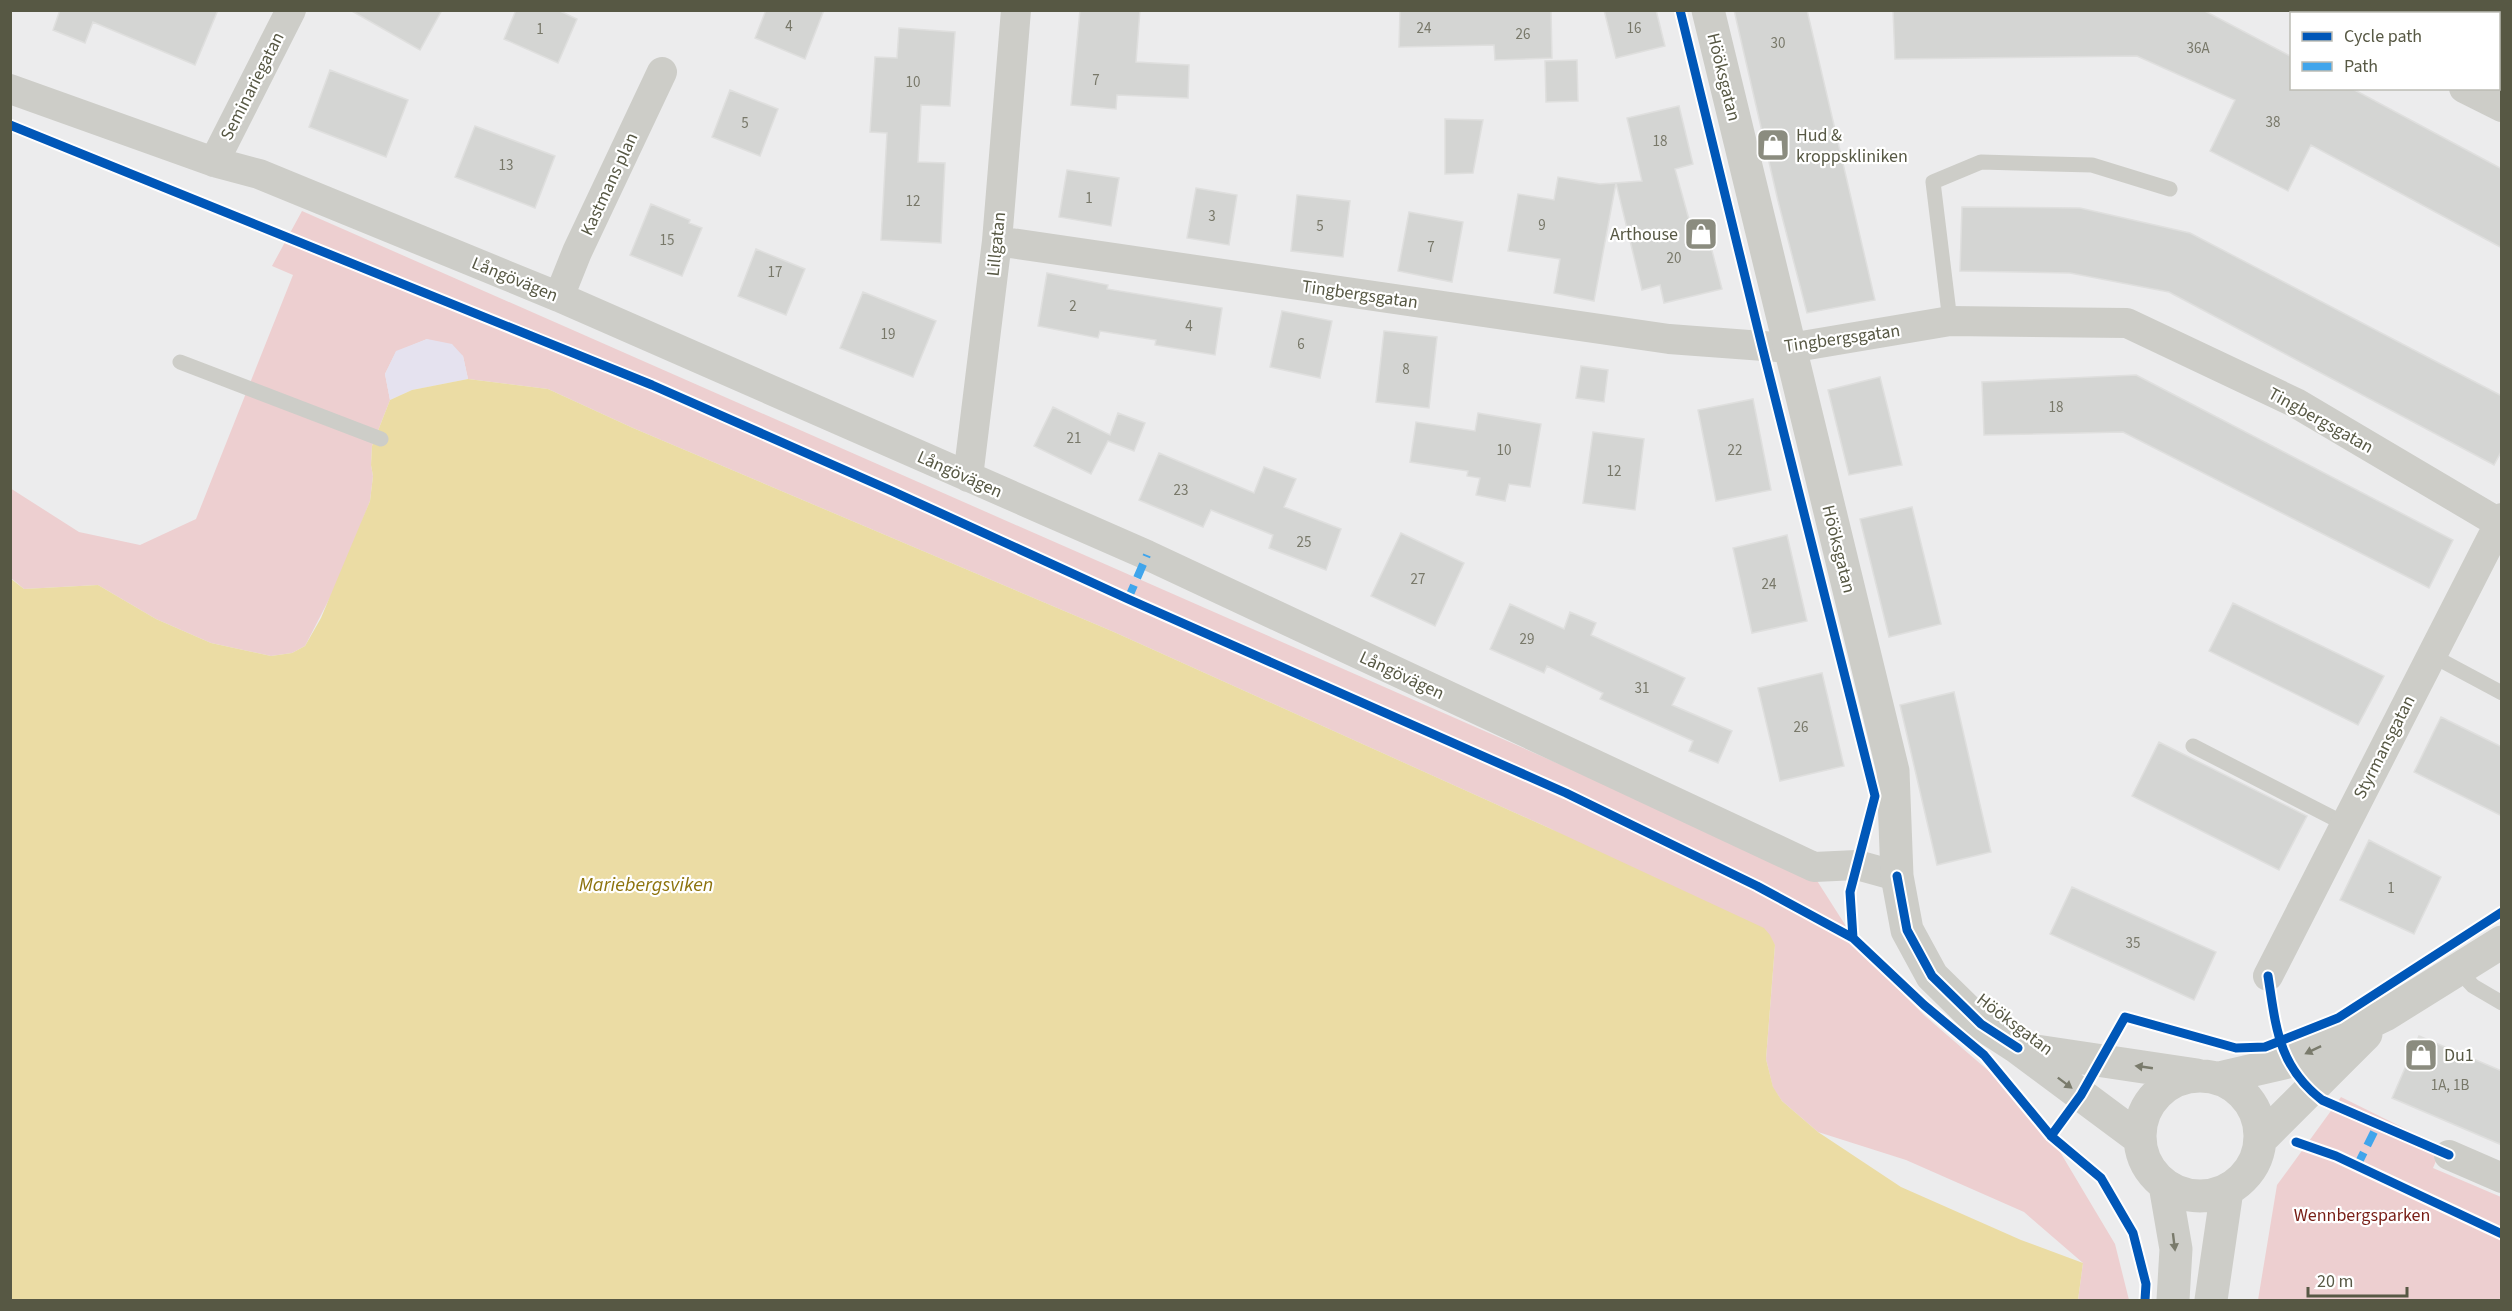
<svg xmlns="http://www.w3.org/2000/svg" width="2512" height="1311" viewBox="0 0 2512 1311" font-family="'Source Sans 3',sans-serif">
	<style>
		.green { fill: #edcfd0 }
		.sand { fill: #e5e2ef }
		.water { fill: #ebdca4 }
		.building { fill: #d4d5d3; stroke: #dfdfde; stroke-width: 1.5 }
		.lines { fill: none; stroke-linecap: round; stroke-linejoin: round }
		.service { stroke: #cdcdc8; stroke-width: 15 }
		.minor { stroke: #cdcdc8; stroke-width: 30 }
		.tertiary { stroke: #cdcdc8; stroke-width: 33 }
		.quiet { stroke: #40a5ec; stroke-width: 8; stroke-dasharray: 15 8; stroke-linecap: butt }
		.cycleway-casing { stroke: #fff; stroke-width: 13 }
		.cycleway { stroke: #0057b8; stroke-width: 9 }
		.oneway { fill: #7a7b6c }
		.labels { text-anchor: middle; stroke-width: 4.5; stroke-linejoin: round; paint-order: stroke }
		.number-label { font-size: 15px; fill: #787869 }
		.street-label { font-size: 18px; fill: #575844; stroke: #fff }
		.poi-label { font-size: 18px; fill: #575844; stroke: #fff; text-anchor: start }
		.park-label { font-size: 18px; fill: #781e16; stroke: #fff }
		.water-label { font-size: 20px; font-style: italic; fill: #8d730d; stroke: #fff }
	</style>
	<rect width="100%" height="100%" fill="#ececed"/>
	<path class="green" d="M 302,211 L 1814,876 L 1865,956 L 1925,1016 L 2005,1085 L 2044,1125 L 2115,1244 L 2129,1300 L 2078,1300 L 2083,1263 L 2024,1212 L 1906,1160 L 1818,1132 L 1782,1101 L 1773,1088 L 1766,1059 L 1775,945 L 1549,828 L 1114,632 L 633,428 L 548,389 L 468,379 L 463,356 L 427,339 L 396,352 L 385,374 L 390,400 L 372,446 L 371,465 L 373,476 L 370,501 L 338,582 L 305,646 L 292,653 L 271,656 L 211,643 L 156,619 L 98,585 L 24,589 L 11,578 L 10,488 L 79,532 L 140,545 L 196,519 L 293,275 L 272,266 Z
		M 2341,1097 L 2442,1147 L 2433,1168 L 2501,1197 L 2501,1300 L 2258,1300 L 2277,1185 Z"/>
	<path class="sand" d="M 427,339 L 452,344 L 463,356 L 468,379 L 412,390 L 390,400 L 385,374 L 396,351 Z"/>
	<path class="water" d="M 468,379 L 548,389 L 633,428 L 1114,632 L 1549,828 L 1764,928 L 1770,935 L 1775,945 L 1766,1059 L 1773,1087 L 1782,1101 L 1818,1132 L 1901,1187 L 2021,1240 L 2083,1263 L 2078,1300 L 11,1300 L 10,578 L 24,589 L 98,585 L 156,619 L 211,643 L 271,656 L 292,653 L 305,646 L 321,618 L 370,501 L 373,476 L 371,465 L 372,446 L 390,400 L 412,390 Z"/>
	<path class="building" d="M 60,10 L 218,10 L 195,65 L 93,22 L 85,43 L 53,30 Z
		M 350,10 L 442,10 L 420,50 Z
		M 516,10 L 558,10 L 577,19 L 558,63 L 504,39 Z
		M 766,10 L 824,10 L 805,59 L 755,38 Z
		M 1080,10 L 1140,10 L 1136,62 L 1189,65 L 1188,98 L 1117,95 L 1116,109 L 1071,105 Z
		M 1400,10 L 1551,10 L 1552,58 L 1495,60 L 1494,45 L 1399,47 Z
		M 1604,10 L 1656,10 L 1665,46 L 1616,58 Z
		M 1734,10 L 1807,10 L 1875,300 L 1807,313 L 1778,201 Z
		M 1893,10 L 2203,10 L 2292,57 L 2292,88 L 2351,88 L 2502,169 L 2502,248 L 2311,145 L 2288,191 L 2210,151 L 2235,100 L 2137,56 L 1895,59 Z
		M 899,28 L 955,32 L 950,106 L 921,105 L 918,162 L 945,163 L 941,243 L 881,240 L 887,133 L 870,132 L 875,57 L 897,58 Z
		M 1577,60 L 1578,101 L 1546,102 L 1545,61 Z
		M 330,70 L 408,100 L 386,157 L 309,127 Z
		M 730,90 L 778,109 L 760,156 L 712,137 Z
		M 1679,106 L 1693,164 L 1675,169 L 1690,223 L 1704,220 L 1722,289 L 1664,303 L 1660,285 L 1642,290 L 1616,183 L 1594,301 L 1554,293 L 1560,259 L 1508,251 L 1518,194 L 1554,200 L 1558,177 L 1600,184 L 1642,181 L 1627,118 Z
		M 1445,119 L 1483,120 L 1473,173 L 1445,174 Z
		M 475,126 L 555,156 L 535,208 L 455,177 Z
		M 1067,170 L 1119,178 L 1111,226 L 1059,217 Z
		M 1196,188 L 1237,195 L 1229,245 L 1187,238 Z
		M 1297,195 L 1350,201 L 1343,257 L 1291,251 Z
		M 651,204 L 690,220 L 689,223 L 702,228 L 682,276 L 630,255 Z
		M 1962,207 L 2080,208 L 2190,233 L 2502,396 L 2502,450 L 2494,465 L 2169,292 L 2070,273 L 1960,271 Z
		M 1409,212 L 1463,222 L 1452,282 L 1398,271 Z
		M 756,249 L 805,269 L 786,315 L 738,296 Z
		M 1047,273 L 1108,285 L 1107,289 L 1222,308 L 1215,355 L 1155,345 L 1156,340 L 1100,331 L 1098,338 L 1038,326 Z
		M 863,292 L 936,321 L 913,377 L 840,348 Z
		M 1282,311 L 1332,321 L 1320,378 L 1270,367 Z
		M 1384,331 L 1437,337 L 1429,408 L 1376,402 Z
		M 1581,366 L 1608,370 L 1604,402 L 1576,398 Z
		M 2136,375 L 2453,540 L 2429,588 L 2123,432 L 1984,435 L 1982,382 Z
		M 1880,377 L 1902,465 L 1849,475 L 1828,390 Z
		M 1753,399 L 1771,490 L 1716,501 L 1698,410 Z
		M 1053,407 L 1110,435 L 1118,413 L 1145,423 L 1134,451 L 1108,441 L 1091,474 L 1034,446 Z
		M 1478,413 L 1541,424 L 1530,487 L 1509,484 L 1505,501 L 1476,495 L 1480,478 L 1467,476 L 1468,471 L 1410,462 L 1416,422 L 1475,431 Z
		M 1593,432 L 1644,439 L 1635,510 L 1583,503 Z
		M 1159,453 L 1254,493 L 1264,467 L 1296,479 L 1284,507 L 1341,529 L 1326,570 L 1269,548 L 1273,535 L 1211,510 L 1203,527 L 1139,500 Z
		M 1912,507 L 1941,624 L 1889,637 L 1860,519 Z
		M 1401,533 L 1464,563 L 1435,626 L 1371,596 Z
		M 1787,535 L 1807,621 L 1752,633 L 1733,548 Z
		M 2233,603 L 2384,676 L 2358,725 L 2209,651 Z
		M 1510,604 L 1564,629 L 1570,612 L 1596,623 L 1591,635 L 1685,678 L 1672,705 L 1732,731 L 1718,763 L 1689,751 L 1693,741 L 1600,699 L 1603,693 L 1547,666 L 1544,673 L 1490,649 Z
		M 1822,673 L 1844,766 L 1780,781 L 1758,688 Z
		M 1954,692 L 1991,852 L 1937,865 L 1900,705 Z
		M 2441,717 L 2502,747 L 2502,816 L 2414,772 Z
		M 2159,742 L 2307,816 L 2279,870 L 2132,796 Z
		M 2369,840 L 2441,877 L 2414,934 L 2340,900 Z
		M 2072,887 L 2216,952 L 2194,1000 L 2050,934 Z
		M 2419,1036 L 2502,1071 L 2502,1145 L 2392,1098 Z"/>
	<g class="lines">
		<path class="service" d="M 1950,321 L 1933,182 L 1981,162 L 2092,165 L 2170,189
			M 180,362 L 381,439
			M 2431,655 L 2502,693
			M 2193,746 L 2345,824
			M 2458,970 L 2473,986 L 2502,1003"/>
		<path class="minor" d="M 2310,10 L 2316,14
			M 2464,88 L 2502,107
			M 10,89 L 214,162 L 259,174 L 559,297 L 1147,555 L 1814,867 L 1857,865 L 1897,876
			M 214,162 L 291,10
			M 997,241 L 1669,339 L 1790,348 L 1950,321 L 2127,323 L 2296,403 L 2499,523
			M 559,297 L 577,252 L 662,72
			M 968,477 L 997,241 L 1016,10
			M 2268,976 L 2502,518
			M 2449,1155 L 2502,1178"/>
		<path class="tertiary" d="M 1708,10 L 1893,771 L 1897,876 L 1907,930 L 1932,976 L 1981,1024 L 2018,1048 L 2139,1138
			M 2023,1049 L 2197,1075
			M2140 1136a60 60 0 1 1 120 0a60 60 0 1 1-120 0Z
			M 2219,1078 L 2288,1062 L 2385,1015 L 2502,942
			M 2260,1140 L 2366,1034
			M 2165,1185 L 2176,1249 L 2173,1300
			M 2211,1300 L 2227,1190"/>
		<path class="quiet" d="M 1128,599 L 1147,555
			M 2357,1166 L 2378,1124"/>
		<defs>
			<path id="cycleway" d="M 1680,10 L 1762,346 L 1875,796 L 1850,892 L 1853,938
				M 10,125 L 652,385 L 892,491 L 1128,599 L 1566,793 L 1757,886 L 1853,938 L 1924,1005 L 1984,1055 L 2051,1136 L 2101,1178 L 2133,1233 L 2146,1284 L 2145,1300
				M 1897,876 L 1907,930 L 1932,976 L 1981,1024 L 2018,1048
				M 2268,976 C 2276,1027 2278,1066 2322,1100 L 2449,1155
				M 2051,1136 L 2081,1095 L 2125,1017 L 2236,1048 L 2265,1047 L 2338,1018 L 2502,912
				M 2296,1142 L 2336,1156 L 2502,1234"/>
		</defs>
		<use href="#cycleway" class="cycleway-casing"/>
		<use href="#cycleway" class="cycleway"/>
	</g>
	<defs><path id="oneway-solid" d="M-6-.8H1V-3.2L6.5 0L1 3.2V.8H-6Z" transform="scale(1.5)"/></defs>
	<g class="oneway">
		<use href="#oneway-solid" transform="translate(2313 1050) rotate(154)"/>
		<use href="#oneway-solid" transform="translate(2144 1067) rotate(-172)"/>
		<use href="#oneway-solid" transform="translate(2065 1083) rotate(37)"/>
		<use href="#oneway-solid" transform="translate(2174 1242) rotate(83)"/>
	</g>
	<defs>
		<symbol id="shop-square" viewBox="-11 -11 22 22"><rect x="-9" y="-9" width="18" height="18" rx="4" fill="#8b8c7f" stroke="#fff"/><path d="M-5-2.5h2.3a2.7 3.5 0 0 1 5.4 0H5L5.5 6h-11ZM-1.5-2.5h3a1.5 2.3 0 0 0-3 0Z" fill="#fff"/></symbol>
	</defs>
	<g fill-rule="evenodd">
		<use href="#shop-square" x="1754" y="126" width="38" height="38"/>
		<use href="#shop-square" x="1682" y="215" width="38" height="38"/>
		<use href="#shop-square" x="2402" y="1036" width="38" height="38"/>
	</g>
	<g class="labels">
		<g class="number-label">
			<text x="789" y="31">4</text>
			<text x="1424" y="33">24</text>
			<text x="1634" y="33">16</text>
			<text x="540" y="34">1</text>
			<text x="1523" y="39">26</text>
			<text x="1778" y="48">30</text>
			<text x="2198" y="53">36A</text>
			<text x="1096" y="85">7</text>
			<text x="913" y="87">10</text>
			<text x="2273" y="127">38</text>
			<text x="745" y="128">5</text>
			<text x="1660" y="146">18</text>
			<text x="506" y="170">13</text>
			<text x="1089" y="203">1</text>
			<text x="913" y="206">12</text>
			<text x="1212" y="221">3</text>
			<text x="1542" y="230">9</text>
			<text x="1320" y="231">5</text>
			<text x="667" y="245">15</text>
			<text x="1431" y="252">7</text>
			<text x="1674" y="263">20</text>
			<text x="775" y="277">17</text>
			<text x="1073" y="311">2</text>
			<text x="1189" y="331">4</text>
			<text x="888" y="339">19</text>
			<text x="1301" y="349">6</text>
			<text x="1406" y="374">8</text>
			<text x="2056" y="412">18</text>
			<text x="1074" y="443">21</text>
			<text x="1504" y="455">10</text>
			<text x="1735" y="455">22</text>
			<text x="1614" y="476">12</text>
			<text x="1181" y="495">23</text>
			<text x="1304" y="547">25</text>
			<text x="1418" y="584">27</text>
			<text x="1769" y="589">24</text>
			<text x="1527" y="644">29</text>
			<text x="1642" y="693">31</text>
			<text x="1801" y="732">26</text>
			<text x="2391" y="893">1</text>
			<text x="2133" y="948">35</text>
			<text x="2450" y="1090">1A, 1B</text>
		</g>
		<g class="street-label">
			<text transform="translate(1724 77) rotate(76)" y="6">Hööksgatan</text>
			<text transform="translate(252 86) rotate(-63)" y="6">Seminariegatan</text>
			<text transform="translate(609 184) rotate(-65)" y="6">Kastmans plan</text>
			<text transform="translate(996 244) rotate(-84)" y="6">Lillgatan</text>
			<text transform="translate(515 279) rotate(22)" y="6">Långövägen</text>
			<text transform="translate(1360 294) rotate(8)" y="6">Tingbergsgatan</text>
			<text transform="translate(1842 338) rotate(-8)" y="6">Tingbergsgatan</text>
			<text transform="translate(2321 420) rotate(29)" y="6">Tingbergsgatan</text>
			<text transform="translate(960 474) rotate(24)" y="6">Långövägen</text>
			<text transform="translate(1839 549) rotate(76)" y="6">Hööksgatan</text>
			<text transform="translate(1402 675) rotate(25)" y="6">Långövägen</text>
			<text transform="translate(2384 747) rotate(-63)" y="6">Styrmansgatan</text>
			<text transform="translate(2015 1024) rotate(37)" y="6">Hööksgatan</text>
		</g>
		<g class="poi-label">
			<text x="1796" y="141">Hud &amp;<tspan x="1796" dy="21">kroppskliniken</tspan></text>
			<text x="1678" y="240" text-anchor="end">Arthouse</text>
			<text x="2444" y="1061">Du1</text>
		</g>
		<g class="park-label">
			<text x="2362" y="1221">Wennbergsparken</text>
		</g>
		<g class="water-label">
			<text x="646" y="891">Mariebergsviken</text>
		</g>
	</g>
	<rect width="2512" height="1311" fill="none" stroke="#575844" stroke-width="24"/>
	<rect x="2290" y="12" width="210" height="78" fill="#ffffff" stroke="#bcbcb4" stroke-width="1.5"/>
	<rect x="2302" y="32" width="30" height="9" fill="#0057b8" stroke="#bcbcb4" stroke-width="1.5"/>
	<text x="2344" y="42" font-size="18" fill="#575844">Cycle path</text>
	<rect x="2302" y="62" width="30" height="9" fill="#40a5ec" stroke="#bcbcb4" stroke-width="1.5"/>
	<text x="2344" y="72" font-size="18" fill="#575844">Path</text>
	<path d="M2308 1287v9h99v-9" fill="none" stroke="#575844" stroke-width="3"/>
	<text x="2317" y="1287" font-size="18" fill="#575844" stroke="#ffffff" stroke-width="4.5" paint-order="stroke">20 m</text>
</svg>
